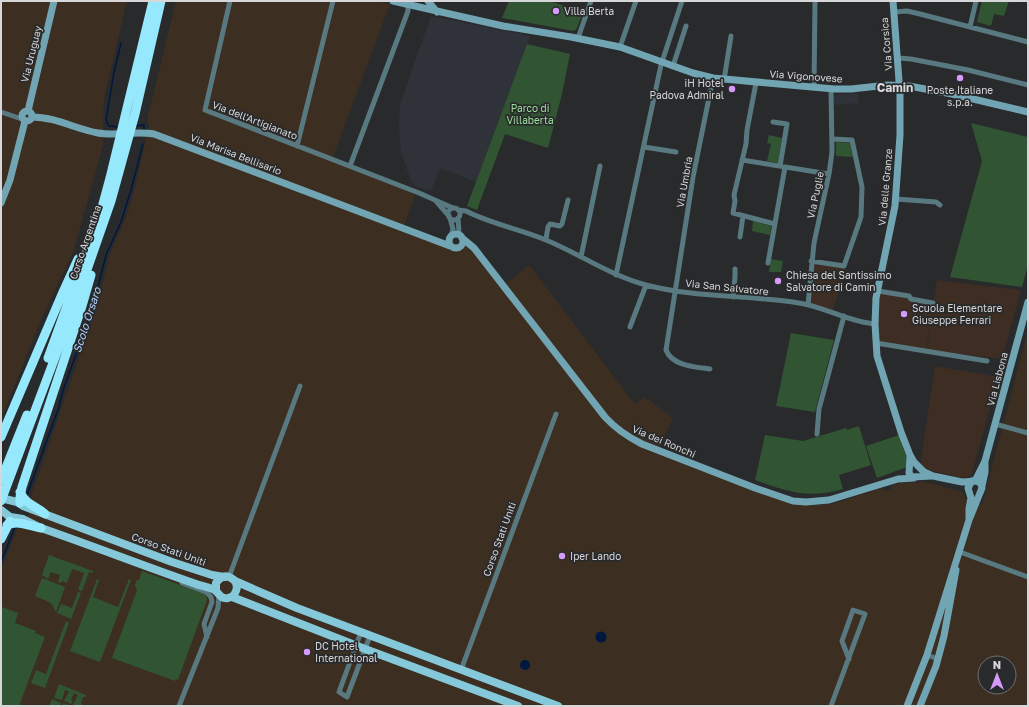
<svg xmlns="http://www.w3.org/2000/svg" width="1029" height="707" viewBox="0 0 1029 707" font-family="'Golos Text',sans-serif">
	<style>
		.built { fill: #2f3239 }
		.industrial { fill: #3c2e21; fill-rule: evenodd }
		.education { fill: #3d2d22 }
		.green { fill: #315432 }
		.water { fill: #00173f }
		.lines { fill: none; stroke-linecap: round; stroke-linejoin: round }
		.stream { stroke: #00173f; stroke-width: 1.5 }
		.street { stroke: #597981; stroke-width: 5 }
		.secondary { stroke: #72a5b3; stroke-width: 7 }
		.primary { stroke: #85c8d9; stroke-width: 8 }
		.highway { stroke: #96e8fc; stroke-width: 9 }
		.poi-dot { fill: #d69bfa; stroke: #292a2c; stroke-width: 1.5 }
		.labels { text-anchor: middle; stroke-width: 3.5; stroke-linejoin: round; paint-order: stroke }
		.poi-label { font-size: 10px; fill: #d7d7d9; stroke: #292a2c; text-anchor: start }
		.street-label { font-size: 10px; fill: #d7d7d9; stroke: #292a2c }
		.park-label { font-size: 10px; fill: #9ce09d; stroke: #292a2c }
		.water-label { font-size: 11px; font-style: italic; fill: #b2d0fb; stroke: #292a2c }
		.quarter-label { font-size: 12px; font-weight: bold; fill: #d7d7d9; stroke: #292a2c }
	</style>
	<rect width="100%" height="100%" fill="#292a2c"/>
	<path class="built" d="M 431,16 L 530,36 L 476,182 L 440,168 L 431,191 L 415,186 L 411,181 L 401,152 L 399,128 L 400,104 Z
		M 858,93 L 859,103 L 834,105 L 834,96 L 835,95 Z"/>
	<path class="industrial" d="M 1,1 L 127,1 L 104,99 L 103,145 L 74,250 L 40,322 L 1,420 Z
		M 176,1 L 372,1 L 390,4 L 333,157 L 413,191 L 415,196 L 404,226 L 440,239 L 462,246 L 465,245 L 473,250 L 500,288 L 529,265 L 635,404 L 645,397 L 673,418 L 657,453 L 807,505 L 832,504 L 882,488 L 884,491 L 891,489 L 892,485 L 901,483 L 920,482 L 930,483 L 963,492 L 965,498 L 982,505 L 1028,330 L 1028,706 L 1,706 L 1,569 L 17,530 L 28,515 L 32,501 L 30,499 L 99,299 L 109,257 L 128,212 L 135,187 L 149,126 L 147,120 ZM 985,663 L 1009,663 L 1009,687 L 985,687 Z"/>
	<path class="education" d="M 813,265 L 846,266 L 833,310 L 809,303 Z
		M 937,280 L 1021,290 L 1002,359 L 927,350 Z
		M 879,291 L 933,304 L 926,350 L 876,343 Z
		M 935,366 L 998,377 L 972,474 L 970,476 L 961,478 L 925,469 L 920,466 Z"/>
	<path class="green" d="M 509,1 L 549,1 L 583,12 L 577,28 L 574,31 L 502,18 Z
		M 982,1 L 1009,1 L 1004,16 L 994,14 L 991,26 L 977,22 Z
		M 527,44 L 570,54 L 562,94 L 548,148 L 505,134 L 477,210 L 467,206 Z
		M 971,123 L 1028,137 L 1028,265 L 1022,287 L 950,277 L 982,161 Z
		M 769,135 L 782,138 L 778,163 L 767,161 L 771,144 L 767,143 Z
		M 836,142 L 850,143 L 853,157 L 836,156 Z
		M 753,221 L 771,226 L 770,235 L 752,231 Z
		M 771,259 L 783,261 L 781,272 L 769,272 Z
		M 791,333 L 834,340 L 815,412 L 776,406 Z
		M 859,426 L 871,465 L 839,475 L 843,489 C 808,499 788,492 755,480 L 765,435 L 803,441 L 846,428 L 847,430 Z
		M 899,435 L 909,463 L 907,467 L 877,478 L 866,446 Z
		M 49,555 L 93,571 L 93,573 L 89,572 L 82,591 L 78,590 L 84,573 L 72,569 L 67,583 L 62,581 L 61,583 L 58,582 L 60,575 L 51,572 L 48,579 L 42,575 Z
		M 142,571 L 205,594 L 207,600 L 178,680 L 176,679 L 175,681 L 112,658 L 137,590 L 135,585 L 137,580 L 139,580 Z
		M 42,578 L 65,587 L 56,612 L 51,603 L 35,596 Z
		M 97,579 L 99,580 L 93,597 L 118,607 L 129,579 L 131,580 L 100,662 L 70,651 Z
		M 78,592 L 81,593 L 71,619 L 57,613 L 61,604 L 72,608 Z
		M 2,607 L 18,613 L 15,623 L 36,631 L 35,633 L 45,637 L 19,706 L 1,706 L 1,610 Z
		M 66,621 L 69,623 L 45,688 L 31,683 L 36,670 L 46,674 Z
		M 59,684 L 86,695 L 86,697 L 83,697 L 81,704 L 82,705 L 82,706 L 73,705 L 78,695 L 74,693 L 71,700 L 73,701 L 71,704 L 64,701 L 69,691 L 65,690 L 62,700 L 54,698 Z
		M 52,699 L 61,703 L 60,705 L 62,706 L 63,703 L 71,706 L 49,706 Z"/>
	<path class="water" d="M595.5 637a5.5 5.5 0 1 1 11 0a5.5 5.5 0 1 1-11 0Z
		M520 665a5 5 0 1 1 10 0a5 5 0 1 1-10 0Z"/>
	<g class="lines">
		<path class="stream" d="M 135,126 L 144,125 L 144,129
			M 119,127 L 109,126 L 106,120 L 114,72 L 121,43
			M 27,495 L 59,407 L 63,390 L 92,311 L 106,255 L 121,222 L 131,190 L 143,144
			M 1,562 L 15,527"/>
		<path class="street" d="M 230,1 L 205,110 L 419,193 L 453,208
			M 894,12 L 907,11 L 920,14 L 1028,42
			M 970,27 L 976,1
			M 578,38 L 591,1
			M 620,47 L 636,1
			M 898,58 L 911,59 L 968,70 L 1028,85
			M 673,66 L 686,26
			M 724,80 L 731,36
			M 756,83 L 747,130 L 746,144 L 734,195 L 735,201 L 733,213 L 775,224
			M 814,87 L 815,1
			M 1,112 L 22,119
			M 773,122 L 787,124 L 780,166
			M 297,146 L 333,1
			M 644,147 L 676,152
			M 742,160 L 829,174
			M 350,166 L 408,11 L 408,4
			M 896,199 L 936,202 L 940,205
			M 436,201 L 449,216
			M448 214a6 6 0 1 1 12 0a6 6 0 1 1-12 0Z
			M 458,210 L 466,211 C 491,224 520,229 546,240 C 580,254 609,275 646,285 C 696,298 748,295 799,303 C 825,307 849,322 875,324
			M 450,218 L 453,229 L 451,236
			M 458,218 L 459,232 L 460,236
			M 740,237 L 743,216
			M 546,239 L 548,227 L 550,224 L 560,226 L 562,224 L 568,200
			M 581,257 L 600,166
			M 811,261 L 844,266 L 861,217 L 862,187 L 852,140 L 832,139
			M 768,263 L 785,167
			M 616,275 L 661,65 L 682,1
			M 878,291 L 909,296 L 911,299 L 933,303
			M 733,297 L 735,277 L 735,269
			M 808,305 L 814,243 L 829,174 L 832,152 L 831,89
			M 630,327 L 646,285
			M 876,343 L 987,361
			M 710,369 C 696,367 672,366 666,350 L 693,177 L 713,78
			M 995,424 L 1028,433
			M 817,434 L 819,409 L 844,316
			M 960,552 L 1028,577
			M 229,577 L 300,386
			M 182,583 L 206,592 L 211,597 L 212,602 L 204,624 L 207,637
			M 361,632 L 339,692 L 347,697 L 370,636
			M 927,655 L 938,659
			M 461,670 L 556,414
			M 179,706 L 218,608 L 219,596
			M 831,706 L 865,614 L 853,610 L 842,641 L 849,659"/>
		<path class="secondary" d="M 393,1 L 503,26 L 571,37 L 620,47 L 693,73 L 713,78 L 834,89 L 851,89 L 888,85 L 909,86 L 952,94 L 1028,112
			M 428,1 L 437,12
			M 893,1 L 900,94 L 900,135 L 895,206 L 876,298 L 875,324 L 877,356 L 901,432 L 910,455 L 914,462 L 924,472 L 933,476 L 962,482 L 977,481 L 981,484 L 982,488 L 969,520 L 927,655 L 907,706
			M22 116a5 5 0 1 1 10 0a5 5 0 1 1-10 0Z
			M 28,111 L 54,1
			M 32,117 C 55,117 76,129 98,133 C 116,136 135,131 154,134 L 450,246
			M 1,203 L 10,180 L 25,121
			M449 241a7 7 0 1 1 14 0a7 7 0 1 1-14 0Z
			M 462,238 L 474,248 L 605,417 C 616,429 628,437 642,444 L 755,488 L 793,501 L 806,502 L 829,500 L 898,479 L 914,478
			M 910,457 L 909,473 L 912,477 L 932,476
			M 975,481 L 985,461
			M 982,486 L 985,472 L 985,461 L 1028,302
			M 969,519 L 969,509 L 971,498 L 968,488 L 972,481
			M 920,706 L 936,666 L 944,636 L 956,570"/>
		<path class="primary" d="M 1,498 L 17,502 L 23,506 L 172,562 L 212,575 L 224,577
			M 1,510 L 10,517 L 23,519 L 41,528 C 93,546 144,566 196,584 C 201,586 211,587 216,591 C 220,595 221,599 228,598 C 238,596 240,582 231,578 C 225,574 219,578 216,583 L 216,591
			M 235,581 L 297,608 L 558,706
			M 232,597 L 365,649 L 518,706"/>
		<path class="highway" d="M 48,358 L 100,215 L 110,178 L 153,1
			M 1,437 L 63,292 L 78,259
			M 1,480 L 27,415
			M 20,492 C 27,506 35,505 45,514
			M 1,501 L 74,307 L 111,201 L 135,114 L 161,1
			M 20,503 L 20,497 L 22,487 L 82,306 L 91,275
			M 7,525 C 19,520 29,526 41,528
			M 1,539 L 10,521"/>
	</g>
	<g class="poi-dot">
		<circle cx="556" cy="11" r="4"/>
		<circle cx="960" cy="78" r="4"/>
		<circle cx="732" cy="89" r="4"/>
		<circle cx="778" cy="281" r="4"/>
		<circle cx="904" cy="314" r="4"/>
		<circle cx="562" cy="556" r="4"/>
		<circle cx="307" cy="652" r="4"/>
	</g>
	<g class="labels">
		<g class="poi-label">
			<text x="564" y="15">Villa Berta</text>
			<text x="724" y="87" text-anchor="end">iH Hotel<tspan x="724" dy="12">Padova Admiral</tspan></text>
			<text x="960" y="94" text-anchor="middle">Poste Italiane<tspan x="960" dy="12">s.p.a.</tspan></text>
			<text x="786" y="279">Chiesa del Santissimo<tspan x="786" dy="12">Salvatore di Camin</tspan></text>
			<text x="912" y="312">Scuola Elementare<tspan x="912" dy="12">Giuseppe Ferrari</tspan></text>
			<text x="570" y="560">Iper Lando</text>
			<text x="315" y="650">DC Hotel<tspan x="315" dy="12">International</tspan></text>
		</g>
		<g class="street-label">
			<text transform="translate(886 44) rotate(-95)" y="4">Via Corsica</text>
			<text transform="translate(31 54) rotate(-76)" y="4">Via Uruguay</text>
			<text transform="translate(806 76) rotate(4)" y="4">Via Vigonovese</text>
			<text transform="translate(255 120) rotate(21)" y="4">Via dell'Artigianato</text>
			<text transform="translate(236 154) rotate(21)" y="4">Via Marisa Bellisario</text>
			<text transform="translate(684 182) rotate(-80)" y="4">Via Umbria</text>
			<text transform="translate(885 187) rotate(-85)" y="4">Via delle Granze</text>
			<text transform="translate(815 195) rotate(-78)" y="4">Via Puglie</text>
			<text transform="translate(85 242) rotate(-71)" y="4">Corso Argentina</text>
			<text transform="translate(727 287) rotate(6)" y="4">Via San Salvatore</text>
			<text transform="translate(997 379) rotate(-75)" y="4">Via Lisbona</text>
			<text transform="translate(664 441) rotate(23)" y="4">Via dei Ronchi</text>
			<text transform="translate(499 539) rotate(-70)" y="4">Corso Stati Uniti</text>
			<text transform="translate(169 549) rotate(20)" y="4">Corso Stati Uniti</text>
		</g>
		<g class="park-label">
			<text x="530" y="112">Parco di<tspan x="530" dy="12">Villaberta</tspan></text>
		</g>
		<g class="water-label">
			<text transform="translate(87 320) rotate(-72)" y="4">Scolo Orsaro</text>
		</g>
		<g class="quarter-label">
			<text x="895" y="92">Camin</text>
		</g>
	</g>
	<rect width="1029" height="707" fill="none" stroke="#d7d7d9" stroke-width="4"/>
	<g transform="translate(997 675)"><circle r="19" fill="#292a2c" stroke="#6f6f71"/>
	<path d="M0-3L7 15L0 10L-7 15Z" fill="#d69bfa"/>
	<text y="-6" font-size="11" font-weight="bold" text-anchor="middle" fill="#d7d7d9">N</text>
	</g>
</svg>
